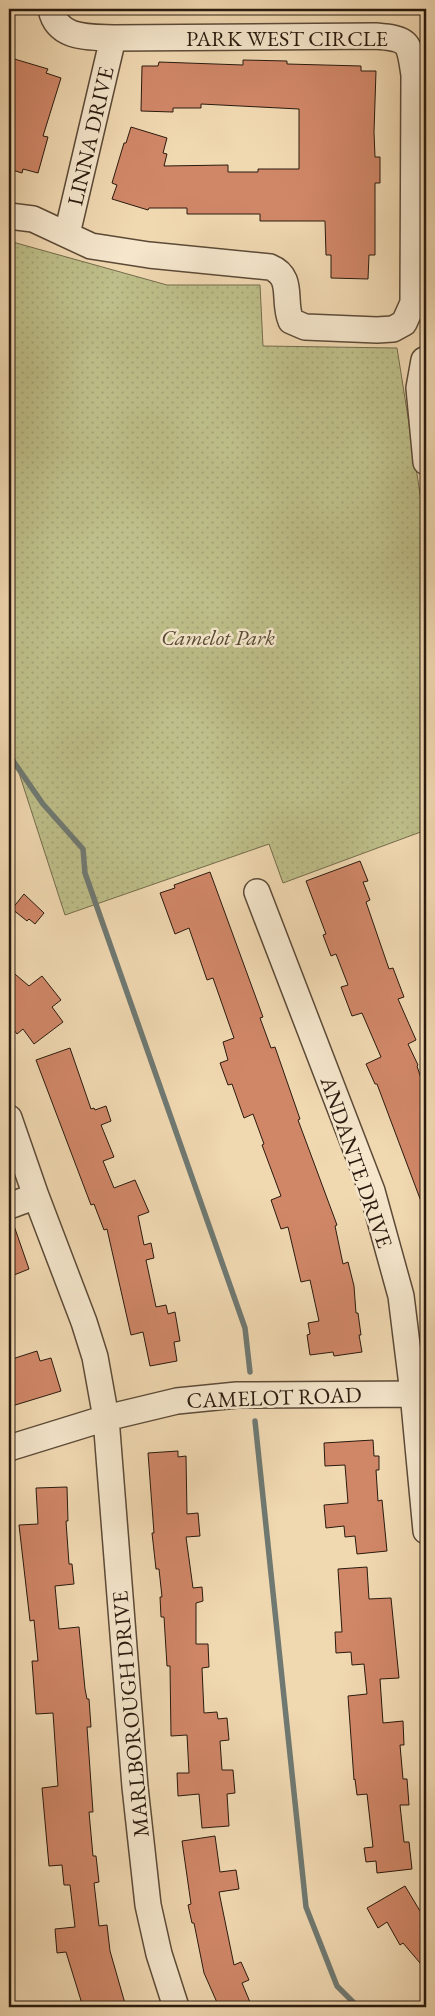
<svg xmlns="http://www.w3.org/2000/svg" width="435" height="2016" viewBox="0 0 435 2016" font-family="'EB Garamond',serif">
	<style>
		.grass { fill: url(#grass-dots); stroke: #746c4c }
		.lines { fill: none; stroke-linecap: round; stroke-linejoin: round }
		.stream { stroke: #6f7972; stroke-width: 5.5 }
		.building { fill: #d08768; stroke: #2a1a0e }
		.minor-casing { stroke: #5c4a37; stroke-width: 28 }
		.minor { stroke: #f5e6cc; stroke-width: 25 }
		.labels { text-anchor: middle; stroke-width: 5; stroke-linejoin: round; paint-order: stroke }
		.street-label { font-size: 22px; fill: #2a1a0e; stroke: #f5e6cc }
		.park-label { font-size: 22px; font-style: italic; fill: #564b33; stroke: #f5e6cc }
	</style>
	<defs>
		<pattern id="grass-dots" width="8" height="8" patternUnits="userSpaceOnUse" patternTransform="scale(1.25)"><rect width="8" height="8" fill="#bdbe89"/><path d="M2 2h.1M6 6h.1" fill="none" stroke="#a3a375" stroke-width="1.8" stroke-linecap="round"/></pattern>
	</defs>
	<rect width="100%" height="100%" fill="#f0d8b1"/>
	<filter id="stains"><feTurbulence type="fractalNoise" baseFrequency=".004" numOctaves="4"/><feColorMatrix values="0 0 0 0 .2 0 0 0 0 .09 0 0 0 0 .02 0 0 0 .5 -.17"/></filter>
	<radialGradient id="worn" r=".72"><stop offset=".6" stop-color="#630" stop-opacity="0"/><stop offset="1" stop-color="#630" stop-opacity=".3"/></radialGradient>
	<path class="grass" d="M 9,241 L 167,285 L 260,285 L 263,346 L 397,348 L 426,531 L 426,830 L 283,883 L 269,844 L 65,915 L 9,742 Z"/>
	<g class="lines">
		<path class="stream" d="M 9,387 L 9,385
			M 9,755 L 43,804 L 83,849 L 85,873 L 245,1328 L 250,1372
			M 255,1421 L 306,1907 L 337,1986 L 358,2007"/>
	</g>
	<path class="building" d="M 11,58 L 48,69 L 46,73 L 61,78 L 43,136 L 48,137 L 38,173 L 23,169 L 22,173 L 9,169 L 9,67 Z
		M 243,60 L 287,61 L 287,64 L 361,66 L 361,71 L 376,71 L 374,132 L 375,157 L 380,157 L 380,183 L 375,183 L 375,255 L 369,255 L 368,279 L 331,278 L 331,255 L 326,255 L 325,221 L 260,221 L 260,214 L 187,214 L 187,208 L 149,208 L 148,210 L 112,199 L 117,185 L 112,183 L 124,143 L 126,143 L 131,127 L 167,138 L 163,153 L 167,154 L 164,166 L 228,165 L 228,172 L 258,172 L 258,169 L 299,169 L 299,109 L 201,104 L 201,108 L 173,108 L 173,112 L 141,111 L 142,66 L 158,66 L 159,62 L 243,65 Z
		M 360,861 L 368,881 L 363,882 L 370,900 L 366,902 L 389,969 L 393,968 L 404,997 L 398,999 L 416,1040 L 408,1044 L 418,1065 L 417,1066 L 426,1094 L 426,1212 L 425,1212 L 377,1084 L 375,1084 L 366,1064 L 381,1057 L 362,1013 L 352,1016 L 341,987 L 348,985 L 336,954 L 331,956 L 323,935 L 326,934 L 306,881 Z
		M 210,872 L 263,1017 L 260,1018 L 271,1048 L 275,1047 L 300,1119 L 298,1120 L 337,1225 L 335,1226 L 343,1264 L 348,1262 L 354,1286 L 356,1313 L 358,1313 L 361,1335 L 359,1335 L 362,1352 L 334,1356 L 333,1352 L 310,1355 L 307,1335 L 310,1334 L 308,1323 L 319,1321 L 310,1280 L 301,1282 L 288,1227 L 281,1229 L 271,1200 L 281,1196 L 262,1145 L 264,1144 L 253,1114 L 244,1118 L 232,1084 L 228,1085 L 220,1063 L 228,1060 L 223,1042 L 234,1038 L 213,978 L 207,980 L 189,928 L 175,934 L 160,893 L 175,888 L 174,885 Z
		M 24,894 L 44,913 L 35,924 L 29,919 L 27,921 L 12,909 Z
		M 9,969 L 29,986 L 42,976 L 61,1000 L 52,1007 L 63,1022 L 34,1044 L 23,1029 L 17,1034 L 9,1023 Z
		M 70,1048 L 91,1109 L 94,1108 L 95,1110 L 106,1106 L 111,1121 L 101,1125 L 114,1157 L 103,1161 L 114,1188 L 135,1180 L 149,1212 L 138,1216 L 144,1245 L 151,1243 L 154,1258 L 146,1260 L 156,1307 L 166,1305 L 168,1314 L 175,1312 L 180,1341 L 174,1342 L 177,1361 L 150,1366 L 143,1332 L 131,1335 L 107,1229 L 104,1230 L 94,1204 L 91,1205 L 36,1060 Z
		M 9,1220 L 12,1220 L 29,1269 L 9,1277 Z
		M 37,1351 L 40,1361 L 51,1358 L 61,1391 L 12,1406 L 9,1395 L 9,1360 Z
		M 373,1440 L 374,1456 L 379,1456 L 379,1470 L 376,1470 L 378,1501 L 382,1500 L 387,1551 L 357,1554 L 355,1536 L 345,1537 L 344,1526 L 326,1528 L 324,1505 L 348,1503 L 345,1465 L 325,1466 L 324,1443 Z
		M 178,1451 L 178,1457 L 186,1456 L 187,1514 L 198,1513 L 200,1536 L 186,1537 L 193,1588 L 202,1587 L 203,1601 L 196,1603 L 196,1644 L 208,1644 L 209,1667 L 202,1668 L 204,1713 L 217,1712 L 218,1719 L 227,1718 L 229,1740 L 220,1741 L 222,1770 L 233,1770 L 235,1793 L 227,1794 L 229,1826 L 202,1828 L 199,1794 L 178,1796 L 177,1773 L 189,1773 L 187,1735 L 171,1736 L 170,1666 L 167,1666 L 164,1617 L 161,1617 L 160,1597 L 162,1597 L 159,1569 L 156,1569 L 152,1533 L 154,1533 L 148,1453 Z
		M 67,1487 L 68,1521 L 66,1521 L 69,1564 L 72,1564 L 74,1584 L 55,1586 L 59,1629 L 79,1627 L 85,1689 L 87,1699 L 89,1699 L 91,1727 L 87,1727 L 93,1812 L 89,1812 L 93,1856 L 96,1856 L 99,1882 L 94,1883 L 99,1926 L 107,1925 L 110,1951 L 126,2007 L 83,2007 L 66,1952 L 57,1953 L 55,1929 L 75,1927 L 70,1885 L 64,1885 L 62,1865 L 49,1866 L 42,1788 L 58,1786 L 53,1713 L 36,1714 L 32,1661 L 38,1661 L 34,1620 L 30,1621 L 19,1525 L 38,1524 L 36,1488 Z
		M 367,1567 L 369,1599 L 391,1598 L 399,1678 L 380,1679 L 383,1723 L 403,1721 L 404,1745 L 400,1745 L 403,1779 L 407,1779 L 409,1805 L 400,1805 L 404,1842 L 409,1842 L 412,1869 L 377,1873 L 376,1861 L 366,1862 L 364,1848 L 373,1847 L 367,1794 L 357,1795 L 355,1779 L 354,1780 L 348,1696 L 367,1694 L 364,1664 L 352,1665 L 351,1652 L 336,1653 L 335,1632 L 342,1632 L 338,1569 Z
		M 215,1836 L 220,1872 L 236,1870 L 239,1889 L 219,1892 L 234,1965 L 241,1962 L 249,1980 L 242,1983 L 252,2007 L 219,2007 L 204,1973 L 194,1923 L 192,1923 L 188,1905 L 191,1904 L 182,1841 Z
		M 405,1886 L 420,1911 L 426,1908 L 426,1970 L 403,1943 L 400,1945 L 387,1922 L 378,1928 L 367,1908 Z"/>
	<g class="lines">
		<defs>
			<path id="minor" d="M 9,216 L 33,219 L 91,246 L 149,255 L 270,267 C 295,277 282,301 291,321 L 305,327 L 377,330 L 393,329 L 404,323 L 413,303 L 414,75 C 409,42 410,39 376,36 L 113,38 C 88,37 57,39 51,9
				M 67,234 L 113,38
				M 426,360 L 424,360 L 419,388 L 426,462
				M 257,892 L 372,1191 L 401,1296 L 413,1393 L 426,1531
				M 9,1118 L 36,1196 L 84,1322 L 95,1357 L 106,1418 L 135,1787 L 148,1905 L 159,1954 L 176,2007
				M 9,1206 L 36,1196
				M 9,1448 L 106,1418 L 177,1401 L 237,1395 L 426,1394"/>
		</defs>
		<use href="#minor" class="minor-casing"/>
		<use href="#minor" class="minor"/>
	</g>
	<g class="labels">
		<g class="street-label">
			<text x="287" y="46">PARK WEST CIRCLE</text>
			<text transform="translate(90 136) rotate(-77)" y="8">LINNA DRIVE</text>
			<text transform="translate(357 1162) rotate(71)" y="8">ANDANTE DRIVE</text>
			<text transform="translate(274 1397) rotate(-2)" y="8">CAMELOT ROAD</text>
			<text transform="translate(130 1714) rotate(-95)" y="8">MARLBOROUGH DRIVE</text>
		</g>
		<g class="park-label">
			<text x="218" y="645">Camelot Park</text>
		</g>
	</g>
	<rect width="435" height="2016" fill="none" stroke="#f0d8b1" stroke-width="30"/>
	<rect x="10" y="10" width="415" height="1996" fill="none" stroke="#2a1a0e" stroke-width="2.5"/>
	<rect x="15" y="15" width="405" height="1986" fill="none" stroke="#2a1a0e"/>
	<rect width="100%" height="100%" filter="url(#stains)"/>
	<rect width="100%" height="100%" fill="url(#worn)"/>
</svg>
